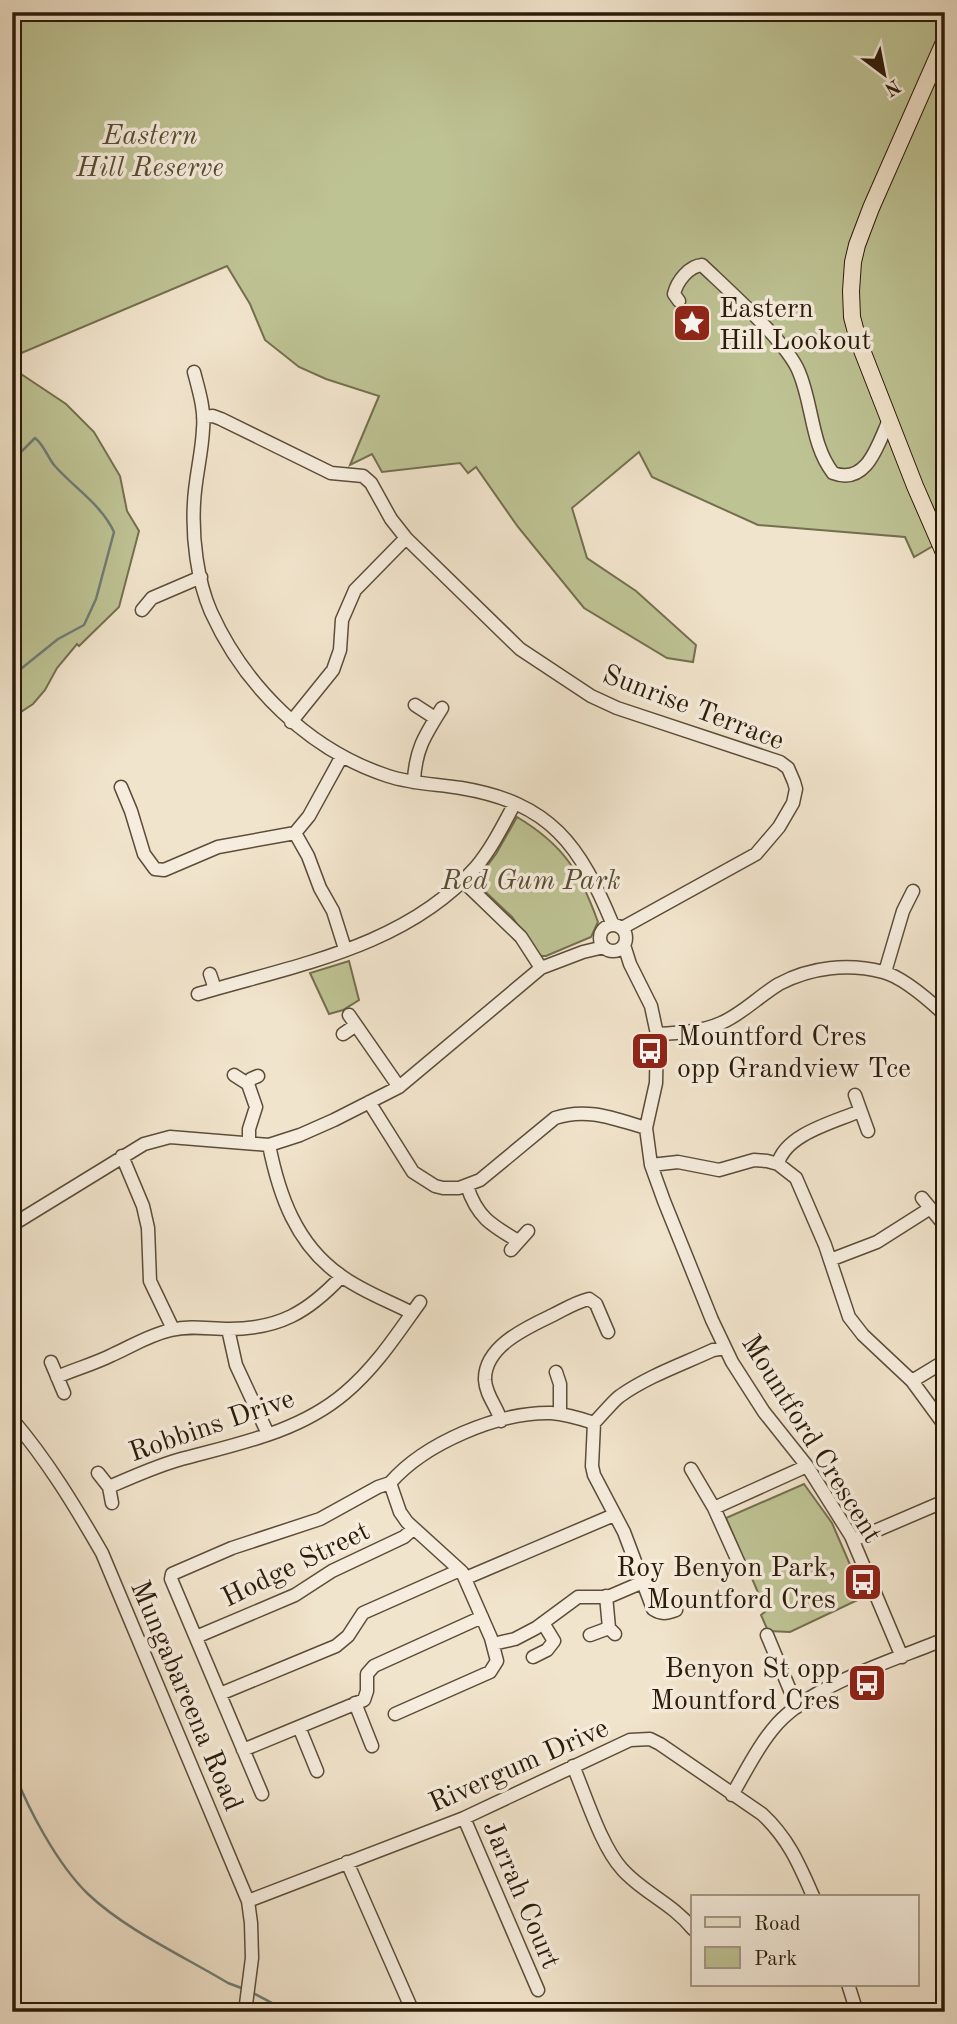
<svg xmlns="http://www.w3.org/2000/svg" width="957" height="2024" viewBox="0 0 957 2024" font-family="'Old Standard TT',serif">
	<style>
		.green { fill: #bec394; stroke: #746f4e; stroke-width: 2 }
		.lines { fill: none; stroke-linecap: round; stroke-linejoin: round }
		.stream { stroke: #6f7c76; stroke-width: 2.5 }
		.minor-casing { stroke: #5c4d39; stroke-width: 15 }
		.major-casing { stroke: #2b1b08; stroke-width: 18 }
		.minor { stroke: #f6edde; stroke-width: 12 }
		.major { stroke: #f1e4cc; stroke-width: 16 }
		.labels { text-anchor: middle; stroke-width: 7; stroke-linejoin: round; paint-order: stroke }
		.park-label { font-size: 28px; font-style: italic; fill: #574d32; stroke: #f6edde }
		.poi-label { font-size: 28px; fill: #2b1b08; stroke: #f6edde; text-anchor: start }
		.street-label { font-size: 28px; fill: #2b1b08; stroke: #f6edde }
	</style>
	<rect width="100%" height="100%" fill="#f1e4cc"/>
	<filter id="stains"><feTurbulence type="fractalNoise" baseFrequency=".00286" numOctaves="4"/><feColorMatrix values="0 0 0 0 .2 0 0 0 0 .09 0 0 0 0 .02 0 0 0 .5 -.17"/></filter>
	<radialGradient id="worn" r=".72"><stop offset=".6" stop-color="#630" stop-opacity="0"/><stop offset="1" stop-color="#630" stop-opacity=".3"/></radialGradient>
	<path class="green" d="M 12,12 L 942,12 L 945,26 L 945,539 L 914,557 L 905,537 L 758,525 L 652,477 L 639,452 L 572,508 L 587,558 L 636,591 L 696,645 L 693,662 L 667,658 L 584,608 L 518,527 L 476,467 L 468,473 L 460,463 L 382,472 L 372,454 L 350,465 L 379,396 L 326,379 L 299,367 L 265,340 L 250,304 L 227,266 L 12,357 Z
		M 12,368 L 66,404 L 94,432 L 120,476 L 127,511 L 139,531 L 119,607 L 79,646 L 77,644 L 57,668 L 45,690 L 33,704 L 21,712 L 12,726 Z
		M 517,817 C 564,845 580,872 598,922 L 591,937 L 546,956 L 540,956 L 512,917 L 475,882 L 496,854 Z
		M 349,961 L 359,1000 L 343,1010 L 329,1014 L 310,973 Z
		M 804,1484 L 832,1523 L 864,1597 L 790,1632 L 768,1631 L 761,1615 L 766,1611 L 726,1518 Z"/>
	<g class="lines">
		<path class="stream" d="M 12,676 L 58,639 L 84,625 L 96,599 L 114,532 C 101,504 74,488 54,465 C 47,456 44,445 35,438 L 22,451
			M 12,1766 C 26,1806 57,1864 88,1894 C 126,1930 183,1956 228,1983 L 244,1989
			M 253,1993 L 289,2012"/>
		<defs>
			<path id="minor" d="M 679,301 L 674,294 C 677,281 689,266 702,265 C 727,289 787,342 799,372 C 813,405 811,445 833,473 C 867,486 878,444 889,420
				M 194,372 C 199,391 205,410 203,429 C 202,454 195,478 194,503 C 192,537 197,580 211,612 C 245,687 309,750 388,776 C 412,784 437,784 461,788 C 551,803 580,845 613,925
				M 203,417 L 213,416 L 221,419 L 331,473 L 363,476 L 371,483 L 391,519 L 406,538 L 520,649 L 591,696 L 617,708 L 780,762 L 788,768 L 794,782 L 796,789 L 793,803 L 779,827 L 756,854 L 622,928
				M 142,610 L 152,598 L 201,577
				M 415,705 L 435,718
				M 291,722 L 333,670 L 340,650 L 342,620 L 355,590 L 406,538
				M 414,782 C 415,750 425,735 442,708
				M 121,787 L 131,811 L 144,854 L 155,869 L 164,870 L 218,847 L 295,833 L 309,816 L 342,756
				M 295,833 L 308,856 L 320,888 L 333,911 L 345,949
				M 463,881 L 521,937 L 541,968
				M600 938a13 13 0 1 1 26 0a13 13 0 1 1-26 0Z
				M 624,945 L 630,964 L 651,1006 L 657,1034 L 656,1083 L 646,1128 L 651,1165 L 664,1201 L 712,1320 L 732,1362 L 764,1412 L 807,1466 L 851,1536 L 902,1657
				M 885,972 L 903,911 L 913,891
				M 210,974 L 215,989
				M 198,994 C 295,965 406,947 476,867 C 492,848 503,825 515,803
				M 349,1015 L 399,1087
				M 343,1034 L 356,1025
				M 657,1034 C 679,1033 701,1032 721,1023 C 742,1014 759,996 779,984 C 811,967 848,963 883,972 C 903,977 930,1001 945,1015
				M 234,1075 L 248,1084
				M 855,1095 L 868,1131
				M 369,1102 L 413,1172 L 435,1186 L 443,1188 L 459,1188 L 480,1180 L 555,1118 C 587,1107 615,1119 646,1128
				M 249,1143 L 249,1129 L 256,1107 L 248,1084 L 251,1079 L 258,1076
				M 269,1145 C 279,1195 296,1244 340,1275 C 361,1291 389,1301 412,1313
				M 122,1156 L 143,1206 L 148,1228 L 150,1281 L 173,1329
				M 778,1164 C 785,1134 835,1122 860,1111
				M 651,1165 L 678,1162 L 719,1170 L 754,1160 L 767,1161 L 778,1164 L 796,1178 L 825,1245 L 849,1317 L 863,1335 L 912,1381 L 945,1426
				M 467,1186 C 477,1217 491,1225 518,1241
				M 922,1198 L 945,1226
				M 12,1225 L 144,1144 L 170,1137 L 269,1145 L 300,1135 L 334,1120 L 399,1087 L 541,968 L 583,952 L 604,947
				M 511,1250 L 528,1231
				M 830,1260 L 877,1242 L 929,1209
				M 228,1329 L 236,1365 L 268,1434
				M 51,1362 L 64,1393
				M 556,1372 L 560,1384 L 560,1414
				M 57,1377 C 75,1369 94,1364 112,1355 C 132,1346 149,1335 171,1330 C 191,1325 209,1329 229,1329 C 279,1329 308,1312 341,1277
				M 912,1381 L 945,1361
				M 12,1419 C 47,1460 75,1506 102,1553 L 248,1901 L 251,1923 L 252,1958 L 245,2012
				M 501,1421 C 497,1406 486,1396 485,1380 C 484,1346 528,1327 553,1315 C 565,1309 576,1302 589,1299 L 596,1304 L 608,1332
				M 691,1469 L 714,1508 L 741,1568
				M 98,1473 L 109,1487 L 112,1503
				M 390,1483 L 400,1512 L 407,1522 L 462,1572 L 491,1638 L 497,1661 L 490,1672 L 395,1714
				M 390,1483 C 425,1443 498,1412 551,1413 C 566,1414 579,1418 594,1423
				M 109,1487 C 132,1477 154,1467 178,1460 C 236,1444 298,1433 345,1393 C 376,1367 397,1334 420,1302
				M 714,1508 L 807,1466
				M 854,1540 L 945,1501
				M 466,1578 L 614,1515
				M 606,1596 L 609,1628
				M 676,1610 C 667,1613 662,1615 653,1609 L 624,1532 L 594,1475 L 592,1466 L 594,1423 C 601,1416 614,1400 620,1396 C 648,1376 683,1364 713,1350 L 725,1348
				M 590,1635 L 609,1628 L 615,1634
				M 767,1635 L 797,1707
				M 196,1637 L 295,1595 L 332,1571 L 404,1537 L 413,1529
				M 493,1644 L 515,1639 L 536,1628 L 578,1597 L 608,1597 L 643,1582
				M 533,1657 L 547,1650 L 554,1641 L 543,1623
				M 220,1694 L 336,1646 L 348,1636 L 363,1613 L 460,1570
				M 355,1703 L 372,1746
				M 299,1727 L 317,1771
				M 243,1750 L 364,1700 L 367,1691 L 367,1674 L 374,1666 L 482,1617
				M 573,1766 C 586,1796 601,1846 622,1869 C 642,1892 672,1903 693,1929
				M 262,1794 L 171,1579 L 172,1574 L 232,1548 L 320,1519 L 378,1487 L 390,1483
				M 732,1795 C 746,1771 759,1744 778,1723 C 814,1684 895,1660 945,1639
				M 464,1818 L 538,1990
				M 347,1862 L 413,2012
				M 248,1901 L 464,1818 L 630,1740 L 650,1739 L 660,1744 L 762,1814 C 788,1838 799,1864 813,1896
				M 848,1984 L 854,2003 L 852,2012"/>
			<path id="major" d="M 945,40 L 871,208 L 857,245 L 853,262 L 851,291 L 852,317 L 858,340 L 915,486 L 945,555"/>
		</defs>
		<use href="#minor" class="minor-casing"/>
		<use href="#major" class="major-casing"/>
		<use href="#minor" class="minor"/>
		<use href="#major" class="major"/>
	</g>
	<defs>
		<symbol id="sight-square" viewBox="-11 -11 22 22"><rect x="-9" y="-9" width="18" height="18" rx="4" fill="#8f2418" stroke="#f6edde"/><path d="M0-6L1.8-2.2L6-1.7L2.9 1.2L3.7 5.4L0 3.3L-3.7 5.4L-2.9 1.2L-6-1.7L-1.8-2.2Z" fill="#fff"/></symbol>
		<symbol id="bus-square" viewBox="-11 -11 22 22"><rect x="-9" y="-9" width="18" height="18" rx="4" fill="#8f2418" stroke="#f6edde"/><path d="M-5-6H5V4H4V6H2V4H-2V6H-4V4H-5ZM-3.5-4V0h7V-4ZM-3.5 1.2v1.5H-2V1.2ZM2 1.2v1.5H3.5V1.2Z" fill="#fff"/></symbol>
	</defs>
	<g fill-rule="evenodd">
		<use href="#sight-square" x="670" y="301" width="44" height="44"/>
		<use href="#bus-square" x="628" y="1029" width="44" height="44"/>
		<use href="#bus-square" x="841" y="1560" width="44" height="44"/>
		<use href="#bus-square" x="845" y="1661" width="44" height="44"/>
	</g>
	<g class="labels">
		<g class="park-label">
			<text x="150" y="144">Eastern<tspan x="150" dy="32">Hill Reserve</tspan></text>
			<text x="531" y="889">Red Gum Park</text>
		</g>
		<g class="poi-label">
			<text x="719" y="317">Eastern<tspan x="719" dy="32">Hill Lookout</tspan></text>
			<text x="677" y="1045">Mountford Cres<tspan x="677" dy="32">opp Grandview Tce</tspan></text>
			<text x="836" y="1576" text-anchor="end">Roy Benyon Park,<tspan x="836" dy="32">Mountford Cres</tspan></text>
			<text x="840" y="1677" text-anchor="end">Benyon St opp<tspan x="840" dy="32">Mountford Cres</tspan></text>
		</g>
		<g class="street-label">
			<text transform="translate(694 706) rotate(21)" y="10">Sunrise Terrace</text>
			<text transform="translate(211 1424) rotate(-19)" y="10">Robbins Drive</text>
			<text transform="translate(813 1438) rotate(58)" y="10">Mountford Crescent</text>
			<text transform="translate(295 1563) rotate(-26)" y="10">Hodge Street</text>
			<text transform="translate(188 1695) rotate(67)" y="10">Mungabareena Road</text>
			<text transform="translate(518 1764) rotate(-24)" y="10">Rivergum Drive</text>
			<text transform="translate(523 1894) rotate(67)" y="10">Jarrah Court</text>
		</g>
	</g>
	<rect width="957" height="2024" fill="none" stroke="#f1e4cc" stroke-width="42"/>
	<rect x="14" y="14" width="929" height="1996" fill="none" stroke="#2b1b08" stroke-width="3.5"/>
	<rect x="21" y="21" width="915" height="1982" fill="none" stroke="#2b1b08" stroke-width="2"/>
	<rect x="691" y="1895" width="228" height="91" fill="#f6edde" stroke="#a59988" stroke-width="2"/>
	<rect x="705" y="1917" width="35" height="10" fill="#f1e4cc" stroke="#a59988" stroke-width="2"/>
	<text x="754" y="1930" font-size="21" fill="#2b1b08">Road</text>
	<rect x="705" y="1947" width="35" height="21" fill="#bec394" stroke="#a59988" stroke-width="2"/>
	<text x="754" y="1965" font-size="21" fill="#2b1b08">Park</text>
	<g transform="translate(884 74) rotate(148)" stroke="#f6edde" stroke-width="5" paint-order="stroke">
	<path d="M0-5L12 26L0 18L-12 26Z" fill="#2b1b08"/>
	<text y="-10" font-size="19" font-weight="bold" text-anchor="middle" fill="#2b1b08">N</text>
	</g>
	<rect width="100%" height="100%" filter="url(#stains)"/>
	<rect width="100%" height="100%" fill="url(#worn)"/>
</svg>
